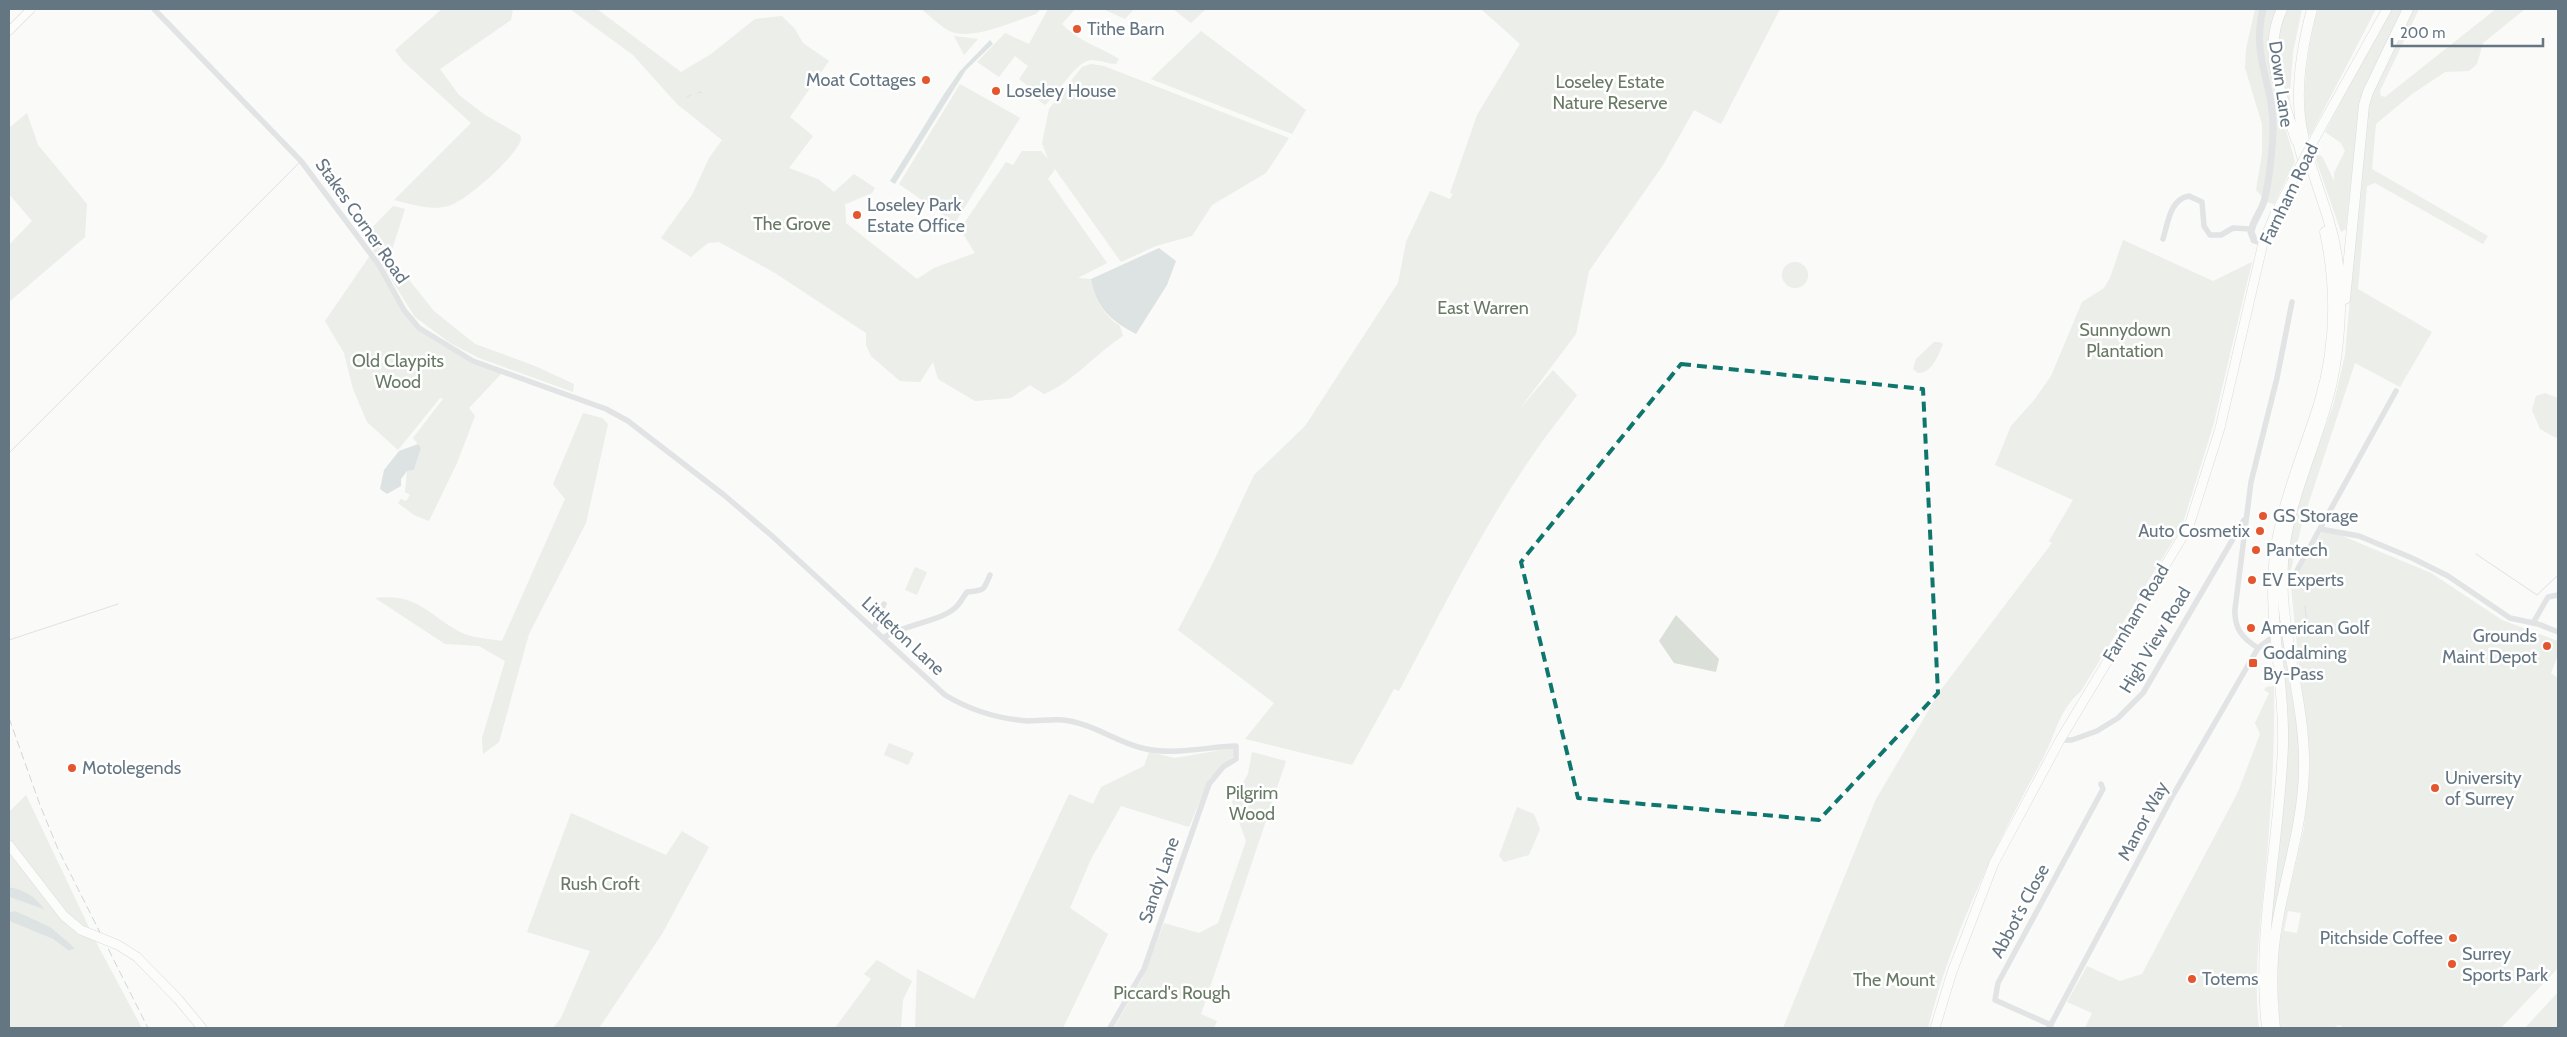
<svg xmlns="http://www.w3.org/2000/svg" width="2567" height="1037" viewBox="0 0 2567 1037" font-family="Cabin,sans-serif">
	<style>
		.green { fill: #dadfd7; fill-rule: evenodd }
		.water { fill: #bbc7cb }
		.lines { fill: none; stroke-linecap: round; stroke-linejoin: round }
		.stream { stroke: #bbc7cb; stroke-width: 1 }
		.secondary-casing { stroke: #b3babf; stroke-width: 9 }
		.primary-casing { stroke: #b5babe; stroke-width: 10 }
		.trunk-casing { stroke: #b4b9bd; stroke-width: 11 }
		.minor { stroke: #c3c8cc; stroke-width: 5.5 }
		.tertiary { stroke: #c3c8cc; stroke-width: 7 }
		.secondary { stroke: #fff; stroke-width: 8 }
		.primary { stroke: #fff; stroke-width: 9 }
		.trunk { stroke: #fff; stroke-width: 10 }
		.rail { stroke: #a2aab0; stroke-width: 1; stroke-dasharray: 8 4; stroke-linecap: butt }
		.primary-bridge-casing { stroke: #b5babe; stroke-width: 10; stroke-linecap: butt }
		.primary-bridge { stroke: #fff; stroke-width: 9 }
		.marked { fill: none; stroke: #0f766e; stroke-width: 4; stroke-dasharray: 10 6; stroke-linejoin: round }
		.poi-dot { fill: #e4572e; stroke: #fff; stroke-width: 2 }
		.labels { text-anchor: middle; stroke-width: 5; stroke-linejoin: round; paint-order: stroke }
		.poi-label { font-size: 18px; fill: #657683; stroke: #fff; text-anchor: start }
		.park-label { font-size: 18px; fill: #687a64; stroke: #fff }
		.street-label { font-size: 18px; fill: #657683; stroke: #fff }
	</style>
	<rect width="100%" height="100%" fill="#fafaf8"/>
	<path class="green" d="M 442,9 L 513,9 L 511,20 L 440,69 L 459,95 L 485,115 L 520,135 L 521,139 C 518,155 464,203 448,206 C 430,211 412,204 394,200 L 471,123 L 403,61 L 395,50 Z
		M 570,9 L 597,9 L 681,72 L 711,54 L 755,19 L 782,16 L 795,29 L 803,43 L 829,61 L 790,117 L 813,136 L 789,168 L 818,179 L 834,192 L 854,174 L 875,188 L 872,193 L 846,204 L 845,202 L 846,223 L 917,279 L 934,268 L 975,253 L 960,229 L 1006,162 L 1013,165 L 1022,151 L 1041,151 L 1048,159 L 1042,143 L 1049,109 L 1082,67 L 1091,64 L 1104,66 L 1289,138 L 1266,173 L 1212,205 L 1192,236 L 1156,246 L 1121,262 L 1055,169 L 1048,179 L 1107,263 L 1078,278 L 1091,279 C 1094,299 1103,315 1120,326 L 1123,336 C 1095,354 1073,382 1044,394 L 1030,385 L 1011,398 L 975,401 L 938,379 L 933,362 L 920,382 L 900,381 L 871,356 L 866,345 L 866,333 L 775,273 L 719,242 L 708,243 L 691,257 L 661,238 L 692,195 L 709,158 L 722,140 L 677,104 L 633,55 Z
		M 921,9 L 1041,9 L 1036,14 C 1015,21 974,40 952,32 C 942,28 930,16 921,9 Z
		M 1048,9 L 1075,9 L 1062,24 C 1078,41 1100,47 1119,59 L 1116,64 C 1108,64 1100,60 1092,60 C 1076,60 1059,93 1045,105 L 1027,92 L 1029,87 L 1019,79 L 1028,66 L 1015,56 L 999,77 L 977,62 L 1005,33 L 1029,44 Z
		M 1103,9 L 1134,9 L 1125,19 Z
		M 1173,9 L 1206,9 L 1191,23 Z
		M 1481,9 L 1780,9 L 1721,124 L 1694,110 L 1663,165 L 1589,271 L 1576,334 L 1518,411 L 1553,370 L 1577,395 C 1562,416 1546,435 1532,456 C 1481,530 1441,612 1399,691 L 1394,689 L 1352,765 L 1245,739 L 1274,703 L 1178,630 L 1212,565 L 1254,475 L 1305,426 L 1398,283 L 1406,242 L 1430,191 L 1450,199 L 1453,194 L 1450,193 L 1477,115 L 1520,44 Z
		M 2255,9 L 2278,9 C 2256,51 2284,118 2295,162 L 2274,204 L 2267,202 L 2256,190 L 2262,154 L 2262,124 L 2245,68 L 2246,49 Z
		M 2287,9 L 2302,9 L 2293,52 L 2289,106 C 2278,72 2271,42 2287,9 Z
		M 2318,9 L 2376,9 L 2310,136 L 2306,131 C 2302,90 2307,48 2318,9 Z
		M 2389,9 L 2404,9 L 2359,111 L 2346,229 L 2341,232 L 2314,154 L 2322,156 L 2334,181 L 2334,173 L 2345,151 L 2341,143 L 2325,132 Z
		M 2410,9 L 2419,9 L 2380,91 L 2381,96 L 2385,97 L 2496,9 L 2525,9 L 2483,43 L 2477,64 L 2469,71 L 2445,72 L 2412,94 L 2376,124 L 2372,169 L 2488,236 L 2483,244 L 2375,183 L 2367,186 L 2358,289 L 2432,332 L 2400,387 L 2355,363 L 2302,523 L 2290,574 L 2287,571 L 2287,565 L 2294,520 L 2306,480 L 2333,406 L 2345,355 L 2367,106 Z
		M 1201,31 L 1306,110 L 1292,134 L 1151,79 Z
		M 954,36 L 978,39 L 964,55 Z
		M 960,84 L 1020,118 L 955,223 L 899,184 Z
		M 27,113 L 38,145 L 87,204 L 85,237 L 9,302 L 9,245 L 32,221 L 9,194 L 9,128 Z
		M 393,206 L 405,209 L 390,256 L 434,311 L 475,344 L 535,366 L 574,384 L 573,392 L 479,358 L 450,343 L 415,317 L 364,236 Z
		M 2123,240 L 2213,281 L 2252,262 L 2213,426 L 2182,526 L 2081,691 C 2058,711 2056,734 2042,760 C 1996,845 1952,933 1928,1028 L 1783,1028 L 1876,799 L 1940,691 L 2052,543 L 2049,541 L 2073,500 L 1995,465 L 2011,426 L 2035,399 L 2051,376 L 2082,302 L 2104,288 L 2110,278 Z
		M 371,254 L 411,321 L 473,361 L 503,372 L 469,408 L 475,416 L 457,463 L 429,521 L 414,515 L 398,503 L 401,499 L 406,501 L 410,495 L 405,492 L 407,471 L 414,470 L 421,448 L 413,438 L 443,399 L 440,398 L 398,450 L 367,422 L 353,389 L 344,353 L 325,321 Z
		M1782 275a13 13 0 1 1 26 0a13 13 0 1 1-26 0Z
		M 1934,342 L 1940,342 L 1943,344 C 1938,356 1932,373 1918,373 L 1913,369 L 1916,359 Z
		M 2545,393 L 2558,398 L 2558,436 L 2556,438 L 2540,429 L 2532,410 L 2536,396 Z
		M 583,413 L 602,418 L 608,424 L 586,523 L 529,634 L 499,742 L 483,754 L 482,738 L 505,661 L 479,646 L 445,644 L 375,598 C 417,593 426,613 460,632 C 471,638 490,639 502,641 L 565,499 L 553,484 Z
		M 2322,532 L 2340,535 L 2431,573 L 2502,620 L 2558,641 L 2558,655 L 2551,673 L 2558,678 L 2558,968 L 2501,1028 L 2343,1028 L 2340,1025 L 2331,1028 L 2280,1028 L 2277,983 L 2278,953 L 2286,906 L 2304,828 L 2310,765 L 2308,732 L 2300,676 L 2291,587 ZM 2288,911 L 2301,913 L 2297,933 L 2284,931 Z
		M 915,567 L 927,572 L 917,595 L 905,590 Z
		M 2279,613 L 2299,741 L 2299,794 L 2267,991 L 2268,948 L 2284,791 Z
		M 1676,615 L 1719,659 L 1716,672 L 1674,663 L 1659,641 Z
		M 2274,686 C 2275,749 2271,813 2265,876 C 2260,927 2253,977 2259,1028 L 2085,1028 L 2092,1013 L 2067,1002 L 2087,966 L 2120,981 L 2142,974 L 2238,792 L 2260,734 L 2255,723 L 2269,693 L 2264,690 L 2266,687 Z
		M 889,743 L 914,753 L 908,765 L 884,755 Z
		M 1233,748 L 1234,756 L 1209,779 L 1189,827 L 1121,806 L 1091,859 L 1070,908 L 1108,934 L 1063,1028 L 915,1028 L 917,969 L 974,999 L 1069,794 L 1093,804 L 1101,787 L 1144,766 L 1149,752 L 1175,758 Z
		M 1252,752 L 1286,761 L 1201,1014 L 1217,1021 L 1214,1028 L 1114,1028 L 1142,979 L 1164,923 L 1199,933 L 1218,923 L 1246,841 L 1232,802 L 1248,774 Z
		M 26,795 L 96,942 L 142,1028 L 9,1028 L 9,920 L 53,939 L 69,951 L 75,947 L 15,911 L 9,912 L 9,897 L 43,908 C 35,897 23,889 9,887 L 9,812 Z
		M 1517,807 L 1534,814 L 1540,829 L 1529,855 L 1504,862 L 1499,856 Z
		M 571,813 L 666,855 L 682,831 L 709,847 L 662,934 L 599,1028 L 553,1028 L 561,1018 L 590,951 L 527,932 Z
		M 877,960 L 912,981 L 903,1000 L 901,1028 L 835,1028 L 871,979 L 864,974 Z
		M 2558,992 L 2558,1028 L 2525,1028 Z"/>
	<path class="water" d="M 990,40 L 993,44 L 966,70 L 895,184 L 890,181 L 944,94 L 960,71 Z
		M 1159,248 L 1176,261 L 1167,285 L 1136,334 C 1111,321 1096,308 1091,279 Z
		M 418,444 L 421,448 L 414,470 L 407,471 L 401,479 L 401,486 L 387,494 L 380,489 L 384,470 L 399,451 Z
		M 9,887 C 23,889 36,897 44,909 L 9,897 Z
		M 15,911 L 50,927 L 75,948 L 69,951 L 53,939 L 12,922 L 9,920 L 9,912 Z"/>
	<g class="lines">
		<path class="stream" d="M 698,93 L 701,92
			M 687,97 L 691,95
			M 9,453 L 300,162
			M 2476,554 L 2537,595 L 2558,575
			M 2305,606 L 2307,625
			M 9,640 L 118,604"/>
		<defs>
			<path id="secondary" d="M 9,31 L 31,9"/>
			<path id="primary" d="M 2315,138 L 2387,9
				M 9,845 L 64,916 L 81,930
				M 137,957 L 178,999 L 202,1028
				M 1935,1028 L 1952,972 L 1994,863 L 2060,740 L 2189,526 L 2220,428 L 2263,243 L 2275,214 L 2299,168"/>
			<path id="trunk" d="M 2282,9 C 2261,52 2283,97 2296,140
				M 2296,134 L 2305,168
				M 2345,299 L 2364,105 L 2368,92 L 2408,9
				M 2267,1028 C 2256,934 2280,839 2283,745 C 2285,679 2266,614 2276,547 C 2284,497 2304,452 2319,404 C 2336,348 2337,289 2325,232
				M 2275,1028 C 2271,992 2271,955 2278,919 C 2287,869 2303,822 2304,770 C 2306,694 2273,619 2285,543 C 2293,492 2315,447 2328,398 C 2336,369 2339,340 2340,310 C 2341,279 2337,247 2328,218 C 2318,185 2304,152 2300,117 C 2296,82 2303,43 2312,9"/>
		</defs>
		<use href="#secondary" class="secondary-casing"/>
		<use href="#primary" class="primary-casing"/>
		<use href="#trunk" class="trunk-casing"/>
		<path class="minor" d="M 154,9 L 301,161 L 379,265 L 404,310 L 419,328 L 473,361 L 606,409 L 628,421 L 724,495 L 771,535 L 945,695 C 970,710 999,719 1028,721 C 1040,721 1051,719 1063,720 C 1091,723 1115,741 1142,748 C 1174,756 1204,747 1236,746 L 1236,759 L 1223,767 L 1209,784 L 1144,969 L 1110,1028
			M 2163,239 C 2168,223 2170,199 2189,196 L 2202,202 L 2204,226 L 2210,235 L 2221,235 L 2233,228 L 2251,229
			M 2320,529 L 2359,536 L 2412,558 L 2448,576 L 2510,618 L 2538,624 L 2558,632
			M 2281,580 L 2290,579 L 2295,574 L 2396,391
			M 2533,623 L 2548,597 L 2558,595
			M 874,628 L 884,604
			M 883,638 C 904,624 939,622 955,608 C 960,604 963,597 967,592 C 984,590 983,592 990,575
			M 2258,648 C 2242,638 2234,628 2235,609 L 2251,482 L 2277,378 L 2292,302
			M 2060,740 L 2072,740 L 2097,731 L 2118,718 L 2143,693 L 2244,520
			M 2051,1025 L 1995,1000 L 1998,983 L 2103,789 L 2101,784
			M 2049,1028 L 2172,797 L 2258,648 L 2274,636"/>
		<path class="tertiary" d="M 2263,243 L 2254,240 L 2251,232 C 2253,219 2263,210 2265,197 C 2269,181 2273,146 2273,129 C 2274,84 2251,58 2263,9"/>
		<use href="#secondary" class="secondary"/>
		<use href="#primary" class="primary"/>
		<use href="#trunk" class="trunk"/>
		<path class="rail" d="M 9,718 L 40,805 L 58,849 L 148,1028"/>
		<defs>
			<path id="primary-bridge" d="M 2299,168 L 2315,138
				M 81,930 L 118,945 L 137,957"/>
		</defs>
		<use href="#primary-bridge" class="primary-bridge-casing"/>
		<use href="#primary-bridge" class="primary-bridge"/>
	</g>
	<path d="M0 0H2567V1037H0ZM 1681,364 L 1923,389 L 1938,693 L 1819,820 L 1578,798 L 1521,562 Z" fill="#fafaf8" fill-opacity=".55" fill-rule="evenodd"/>
	<path class="marked" d="M 1681,364 L 1923,389 L 1938,693 L 1819,820 L 1578,798 L 1521,562 Z"/>
	<g class="poi-dot">
		<circle cx="1077" cy="29" r="5"/>
		<circle cx="926" cy="80" r="5"/>
		<circle cx="996" cy="91" r="5"/>
		<circle cx="857" cy="215" r="5"/>
		<circle cx="2263" cy="516" r="5"/>
		<circle cx="2260" cy="531" r="5"/>
		<circle cx="2256" cy="550" r="5"/>
		<circle cx="2252" cy="580" r="5"/>
		<circle cx="2251" cy="628" r="5"/>
		<circle cx="2547" cy="646" r="5"/>
		<rect x="2248" y="658" width="10" height="10" rx="2.5"/>
		<circle cx="72" cy="768" r="5"/>
		<circle cx="2435" cy="788" r="5"/>
		<circle cx="2453" cy="938" r="5"/>
		<circle cx="2452" cy="964" r="5"/>
		<circle cx="2192" cy="979" r="5"/>
	</g>
	<g class="labels">
		<g class="poi-label">
			<text x="1087" y="35">Tithe Barn</text>
			<text x="916" y="86" text-anchor="end">Moat Cottages</text>
			<text x="1006" y="97">Loseley House</text>
			<text x="867" y="211">Loseley Park<tspan x="867" dy="21">Estate Office</tspan></text>
			<text x="2273" y="522">GS Storage</text>
			<text x="2250" y="537" text-anchor="end">Auto Cosmetix</text>
			<text x="2266" y="556">Pantech</text>
			<text x="2262" y="586">EV Experts</text>
			<text x="2261" y="634">American Golf</text>
			<text x="2537" y="642" text-anchor="end">Grounds<tspan x="2537" dy="21">Maint Depot</tspan></text>
			<text x="2263" y="659">Godalming<tspan x="2263" dy="21">By-Pass</tspan></text>
			<text x="82" y="774">Motolegends</text>
			<text x="2445" y="784">University<tspan x="2445" dy="21">of Surrey</tspan></text>
			<text x="2443" y="944" text-anchor="end">Pitchside Coffee</text>
			<text x="2462" y="960">Surrey<tspan x="2462" dy="21">Sports Park</tspan></text>
			<text x="2202" y="985">Totems</text>
		</g>
		<g class="park-label">
			<text x="1610" y="88">Loseley Estate<tspan x="1610" dy="21">Nature Reserve</tspan></text>
			<text x="792" y="230">The Grove</text>
			<text x="1483" y="314">East Warren</text>
			<text x="2125" y="336">Sunnydown<tspan x="2125" dy="21">Plantation</tspan></text>
			<text x="398" y="367">Old Claypits<tspan x="398" dy="21">Wood</tspan></text>
			<text x="1252" y="799">Pilgrim<tspan x="1252" dy="21">Wood</tspan></text>
			<text x="600" y="890">Rush Croft</text>
			<text x="1894" y="986">The Mount</text>
			<text x="1172" y="999">Piccard's Rough</text>
		</g>
		<g class="street-label">
			<text transform="translate(2281 84) rotate(82)" y="6">Down Lane</text>
			<text transform="translate(2289 194) rotate(-64)" y="6">Farnham Road</text>
			<text transform="translate(362 221) rotate(55)" y="6">Stakes Corner Road</text>
			<text transform="translate(2136 613) rotate(-59)" y="6">Farnham Road</text>
			<text transform="translate(903 636) rotate(43)" y="6">Littleton Lane</text>
			<text transform="translate(2155 640) rotate(-59)" y="6">High View Road</text>
			<text transform="translate(2143 821) rotate(-62)" y="6">Manor Way</text>
			<text transform="translate(1159 880) rotate(-71)" y="6">Sandy Lane</text>
			<text transform="translate(2020 911) rotate(-62)" y="6">Abbot's Close</text>
		</g>
	</g>
	<rect width="2567" height="1037" fill="none" stroke="#657683" stroke-width="20"/>
	<path d="M2392 38v8h151v-8" fill="none" stroke="#657683" stroke-width="2.5"/>
	<text x="2400" y="38" font-size="15" fill="#657683" stroke="#ffffff" stroke-width="4" paint-order="stroke">200 m</text>
</svg>
